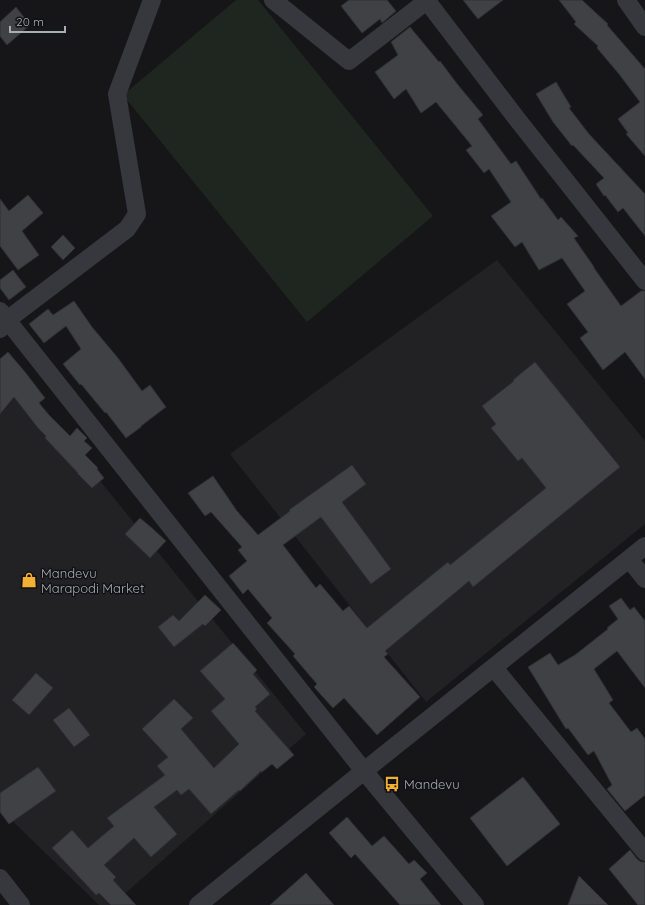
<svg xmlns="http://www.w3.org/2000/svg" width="645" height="905" viewBox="0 0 645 905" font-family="Quicksand,sans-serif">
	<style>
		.built { fill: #222225 }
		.green { fill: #1e261f }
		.building { fill: #404145; stroke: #303034 }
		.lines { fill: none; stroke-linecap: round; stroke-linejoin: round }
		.minor { stroke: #37383d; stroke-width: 18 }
		.labels { text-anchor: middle; stroke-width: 3; stroke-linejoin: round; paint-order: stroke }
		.poi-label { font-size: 13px; fill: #a8adb8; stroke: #111113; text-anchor: start }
	</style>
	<rect width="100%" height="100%" fill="#161618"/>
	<path class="built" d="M 497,260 L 645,441 L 645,524 L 426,702 L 230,454 Z
		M 0,358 L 306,734 L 112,905 L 99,905 L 0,809 Z"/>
	<path class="green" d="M 236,0 L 258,0 L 433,216 L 307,322 L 123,95 Z"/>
	<path class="building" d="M 349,0 L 387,0 L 396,11 L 382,23 L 380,19 L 362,33 L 341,6 Z
		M 463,0 L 503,0 L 478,19 Z
		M 559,0 L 582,0 L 608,24 L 607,25 L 645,69 L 645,156 L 626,134 L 628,133 L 618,119 L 640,102 L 619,74 L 597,48 L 598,46 L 574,24 L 576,22 Z
		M 16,7 L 30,25 L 7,45 L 0,36 L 0,22 Z
		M 410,27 L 439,62 L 440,61 L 458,85 L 483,115 L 478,119 L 511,164 L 516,161 L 541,199 L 542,198 L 558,220 L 561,217 L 578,236 L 574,238 L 594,267 L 594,268 L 621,306 L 641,291 L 645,291 L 645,379 L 625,352 L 603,370 L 580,338 L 588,332 L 567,304 L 585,291 L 562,258 L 539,270 L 522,242 L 515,247 L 491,216 L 511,202 L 489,169 L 484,173 L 466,150 L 472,146 L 436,102 L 421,113 L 406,89 L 394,99 L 375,72 L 398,55 L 391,42 Z
		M 556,82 L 571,107 L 569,108 L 589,134 L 645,194 L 645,236 L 623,208 L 618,212 L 605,195 L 604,196 L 596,184 L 604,178 L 573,145 L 572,146 L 553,122 L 536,94 Z
		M 28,195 L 43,213 L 22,231 L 39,255 L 18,270 L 0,246 L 0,199 L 9,211 Z
		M 63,235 L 75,248 L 63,260 L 51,247 Z
		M 13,270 L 26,287 L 9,300 L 0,288 L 0,280 Z
		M 74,301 L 92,327 L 118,358 L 142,391 L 150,385 L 166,407 L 141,426 L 141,427 L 126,438 L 106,412 L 105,413 L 81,384 L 80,385 L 63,364 L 81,349 L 66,326 L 44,343 L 29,324 L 48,309 L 53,315 Z
		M 8,352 L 25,372 L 45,398 L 39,403 L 49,415 L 70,436 L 77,428 L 87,438 L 84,441 L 92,448 L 85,455 L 98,468 L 97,469 L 104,478 L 92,488 L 77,473 L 78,473 L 45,438 L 46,436 L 38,428 L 14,397 L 0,414 L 0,359 Z
		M 535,362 L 620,467 L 473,587 L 469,581 L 385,651 L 388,654 L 384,657 L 420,697 L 377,735 L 344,698 L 333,708 L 314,687 L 317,684 L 293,656 L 295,654 L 267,623 L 272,618 L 248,589 L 243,594 L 229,576 L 247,561 L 238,550 L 242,547 L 211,512 L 205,516 L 188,493 L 213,476 L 237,511 L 258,535 L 290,511 L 289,510 L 352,465 L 366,484 L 342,502 L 391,569 L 371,584 L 321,517 L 283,545 L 316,588 L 320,584 L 343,611 L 349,606 L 367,628 L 448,562 L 450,565 L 546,488 L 522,458 L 518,461 L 491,428 L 496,424 L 482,406 L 514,381 L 513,380 Z
		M 140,518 L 153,529 L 166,541 L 150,558 L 125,534 Z
		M 205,595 L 221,610 L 205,626 L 203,624 L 174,647 L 158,627 L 173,615 L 179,621 Z
		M 621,598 L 630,610 L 634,607 L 645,621 L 645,688 L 617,651 L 594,669 L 613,700 L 609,703 L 631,732 L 637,728 L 645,739 L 645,795 L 625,811 L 607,789 L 612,785 L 594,751 L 588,755 L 568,728 L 566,729 L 528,667 L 550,653 L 558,665 L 575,655 L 608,629 L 607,628 L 618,619 L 609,606 Z
		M 233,643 L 257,670 L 253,674 L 270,694 L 255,707 L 257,709 L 255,711 L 294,755 L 277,769 L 272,764 L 262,772 L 261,771 L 240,791 L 239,790 L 211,814 L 189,789 L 181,795 L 177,790 L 154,807 L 177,834 L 151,857 L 134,838 L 104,865 L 116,877 L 113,880 L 136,905 L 111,905 L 99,893 L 96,895 L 52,848 L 72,830 L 88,848 L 114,826 L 107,818 L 165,775 L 157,766 L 168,757 L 142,729 L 174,699 L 193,718 L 181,729 L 214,768 L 238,745 L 239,744 L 211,711 L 225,699 L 200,671 Z
		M 36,673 L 53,688 L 29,715 L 12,700 Z
		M 69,708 L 90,735 L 74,747 L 53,720 Z
		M 38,767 L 56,791 L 9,824 L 0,812 L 0,793 Z
		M 523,777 L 560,824 L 507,866 L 470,818 Z
		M 347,817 L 372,846 L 384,836 L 409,864 L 414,860 L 427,873 L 420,879 L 441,905 L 400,905 L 355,854 L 351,858 L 329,833 Z
		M 630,850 L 637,859 L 641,862 L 645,862 L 645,905 L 638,905 L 609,869 Z
		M 306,873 L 334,905 L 270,905 Z
		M 579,876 L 608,905 L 568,905 Z"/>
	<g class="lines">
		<path class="minor" d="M 273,0 L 349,61 L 428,0
			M 626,0 L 645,27
			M 427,1 L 517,119 L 645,281
			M 0,311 L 364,771 L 645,546
			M 0,329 L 7,320 L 127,229 L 137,214 L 117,94 L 152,0
			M 629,559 L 645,579
			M 494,668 L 645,852
			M 0,878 L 21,905
			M 198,905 L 364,771 L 475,905"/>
	</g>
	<defs>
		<symbol id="shop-bare" viewBox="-9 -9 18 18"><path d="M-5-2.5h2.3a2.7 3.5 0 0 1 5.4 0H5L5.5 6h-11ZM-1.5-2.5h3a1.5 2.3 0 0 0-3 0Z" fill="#f2b134" stroke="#111113" stroke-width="2.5" paint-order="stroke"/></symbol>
		<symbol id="bus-bare" viewBox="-9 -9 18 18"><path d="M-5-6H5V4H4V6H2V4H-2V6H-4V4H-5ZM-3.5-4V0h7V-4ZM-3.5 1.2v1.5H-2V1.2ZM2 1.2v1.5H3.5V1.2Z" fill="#f2b134" stroke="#111113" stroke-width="2.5" paint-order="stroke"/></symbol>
	</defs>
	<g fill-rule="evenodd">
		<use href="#shop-bare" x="18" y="569" width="22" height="22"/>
		<use href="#bus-bare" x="381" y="773" width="22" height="22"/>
	</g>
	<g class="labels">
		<g class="poi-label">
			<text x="41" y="578">Mandevu<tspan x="41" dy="15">Marapodi Market</tspan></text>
			<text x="404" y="789">Mandevu</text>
		</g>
	</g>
	<path d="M10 26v6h55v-6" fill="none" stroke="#a8adb8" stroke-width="2"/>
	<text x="16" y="26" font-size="12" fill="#a8adb8" stroke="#111113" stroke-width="3" paint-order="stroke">20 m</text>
</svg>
